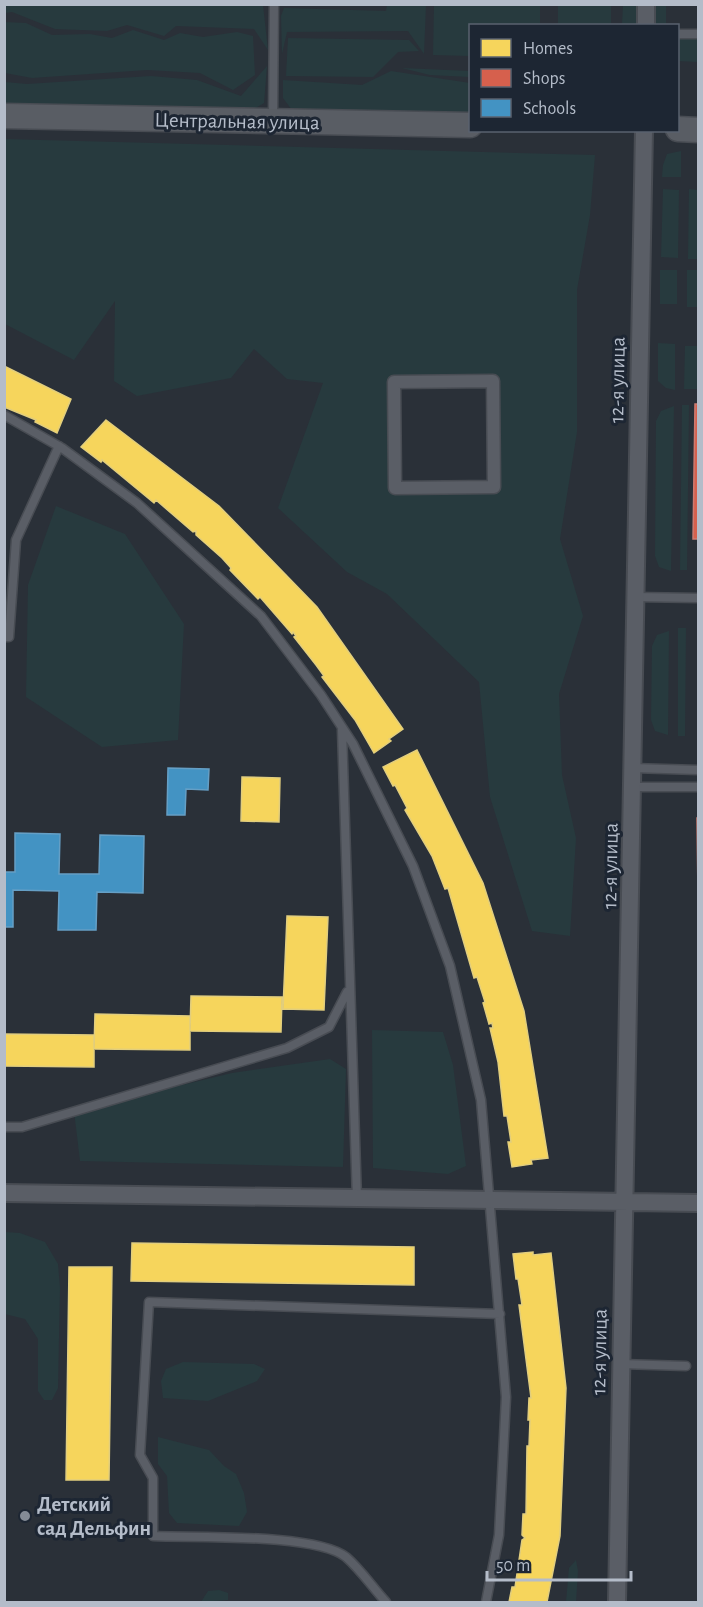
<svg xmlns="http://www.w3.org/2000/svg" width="703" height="1607" viewBox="0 0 703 1607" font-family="'Alegreya Sans',sans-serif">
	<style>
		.green { fill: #273a3e; fill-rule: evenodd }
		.homes { fill: #f6d55c; stroke: #e2ce7d; stroke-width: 1.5 }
		.shops { fill: #d6604d; stroke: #cc7c72; stroke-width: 1.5 }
		.schools { fill: #4393c3; stroke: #659fc5; stroke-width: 1.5 }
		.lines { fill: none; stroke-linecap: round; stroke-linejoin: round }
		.service-casing { stroke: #484c53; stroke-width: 11 }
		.pedestrian-casing { stroke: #484c53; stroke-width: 15 }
		.minor-casing { stroke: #484c53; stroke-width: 20 }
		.secondary-casing { stroke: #484c53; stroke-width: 27 }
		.service { stroke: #5a5e66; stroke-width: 8 }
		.pedestrian { stroke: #5a5e66; stroke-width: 12 }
		.minor { stroke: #5a5e66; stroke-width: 16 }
		.secondary { stroke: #595d64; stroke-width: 24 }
		.poi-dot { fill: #848b96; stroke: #1d2633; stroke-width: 2 }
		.labels { text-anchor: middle; stroke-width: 6; stroke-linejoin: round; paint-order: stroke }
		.street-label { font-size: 21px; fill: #b4bcc9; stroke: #1d2633 }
		.poi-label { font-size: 21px; font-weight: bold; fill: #b4bcc9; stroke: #1d2633; text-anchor: start }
	</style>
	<rect width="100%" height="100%" fill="#2a3038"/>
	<path class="green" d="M 4,5 L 263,5 L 268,50 L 254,29 L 176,26 L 164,36 L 127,25 L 107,31 L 55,29 L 12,12 L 5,13 Z
		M 387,5 L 426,5 L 424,54 L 408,31 L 287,32 L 282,54 L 281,16 L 284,8 L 386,11 Z
		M 434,5 L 540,5 L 540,25 L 470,26 L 470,56 L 433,55 Z
		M 558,5 L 611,5 L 611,25 L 558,25 Z
		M 623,5 L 636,5 L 636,25 L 622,25 Z
		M 655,5 L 666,5 L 666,25 L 654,26 Z
		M 4,22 L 26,23 L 52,35 L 90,34 L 112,38 L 133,30 L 164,40 L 180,33 L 203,37 L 237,32 L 253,36 L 255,75 L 233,90 L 200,73 L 147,70 L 32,78 L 5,73 Z
		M 288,38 L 409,40 L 419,51 L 398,52 L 373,77 L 286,76 Z
		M 678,39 L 698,39 L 698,62 L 678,61 Z
		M 267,66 L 264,103 L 254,109 L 5,104 L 5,82 L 27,84 L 151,76 L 197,80 L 241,96 Z
		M 402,68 L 470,71 L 470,77 L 430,75 Z
		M 391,71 L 470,83 L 470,113 L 292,110 L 283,98 L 283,80 L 362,85 Z
		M 4,139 L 595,155 L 590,215 L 577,290 L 577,432 L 560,539 L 583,616 L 559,694 L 562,775 L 576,838 L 570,936 L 532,931 L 490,797 L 479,682 L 387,594 L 347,572 L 278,508 L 323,383 L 287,379 L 254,349 L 231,378 L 137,396 L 114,381 L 115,301 L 74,360 L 5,324 ZM 493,381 L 494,486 L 395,487 L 394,383 Z
		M 681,151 L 681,177 L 662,177 L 663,165 L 667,154 Z
		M 663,189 L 679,190 L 678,258 L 661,257 Z
		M 689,189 L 698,190 L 698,259 L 688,259 Z
		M 660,270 L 677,270 L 677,304 L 660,304 Z
		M 687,270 L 698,270 L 698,307 L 687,307 Z
		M 658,343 L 675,344 L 675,390 L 666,388 L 658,381 Z
		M 685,346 L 698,346 L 698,389 L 684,389 Z
		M 682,405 L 689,405 L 687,570 L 680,570 Z
		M 674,406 L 671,571 L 659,567 L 655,556 L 656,421 L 661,411 Z
		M 56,506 L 125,534 L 184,624 L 178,740 L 102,747 L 26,697 L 28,585 Z
		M 678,628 L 686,628 L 685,736 L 678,736 Z
		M 669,631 L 668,735 L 655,731 L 651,720 L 652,646 L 657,635 Z
		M 372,1030 L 443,1032 L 453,1065 L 466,1166 L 448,1174 L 373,1168 Z
		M 330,1059 L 346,1069 L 343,1167 L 80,1161 L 74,1111 L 232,1073 Z
		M 5,1232 L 20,1233 L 45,1242 L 58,1264 L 60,1287 L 58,1388 L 52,1400 L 44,1400 L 38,1391 L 38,1339 L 25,1319 L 5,1314 Z
		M 183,1362 L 254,1364 L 265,1369 L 257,1381 L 208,1401 L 163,1398 L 161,1381 L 166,1369 Z
		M 158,1437 L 209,1450 L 224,1466 L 236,1474 L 244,1493 L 247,1512 L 239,1526 L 177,1523 L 169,1513 L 167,1476 L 158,1464 Z
		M 576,1560 L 578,1571 L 576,1602 L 566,1602 L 569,1568 Z
		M 219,1590 L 228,1593 L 228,1600 L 201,1602 L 208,1591 Z"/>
	<path class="homes" d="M 4,366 L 71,399 L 57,433 L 35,422 L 36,420 L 4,407 Z
		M 106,420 L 219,506 L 317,607 L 403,729 L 389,739 L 391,741 L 374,753 L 355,720 L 322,677 L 324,676 L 316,665 L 294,637 L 296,636 L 293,632 L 292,634 L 260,597 L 258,599 L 230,570 L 231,568 L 222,558 L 196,535 L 196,531 L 193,532 L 156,500 L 154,503 L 102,460 L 101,462 L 81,447 Z
		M 417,750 L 483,883 L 524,1011 L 548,1158 L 531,1160 L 532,1164 L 512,1167 L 508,1142 L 511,1142 L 507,1116 L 504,1116 L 498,1062 L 490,1028 L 493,1028 L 492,1023 L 489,1024 L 483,1003 L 485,1002 L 477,977 L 474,978 L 448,888 L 445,889 L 432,856 L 405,810 L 407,808 L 395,785 L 393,786 L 383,767 Z
		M 242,777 L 280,778 L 279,822 L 241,821 Z
		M 287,916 L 328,917 L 324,1010 L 283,1009 Z
		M 191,996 L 282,997 L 281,1032 L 190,1031 Z
		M 95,1014 L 190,1016 L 190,1050 L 94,1049 Z
		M 4,1034 L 94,1035 L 94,1067 L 4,1066 Z
		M 132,1243 L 414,1247 L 414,1285 L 131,1281 Z
		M 533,1252 L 533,1255 L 551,1253 L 566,1388 L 560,1536 L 547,1602 L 509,1602 L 512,1587 L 515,1587 L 522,1540 L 525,1538 L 522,1535 L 523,1514 L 526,1514 L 527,1446 L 529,1446 L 530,1420 L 528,1420 L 529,1398 L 531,1398 L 519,1305 L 522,1305 L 518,1279 L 516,1279 L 513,1254 Z
		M 69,1267 L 112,1267 L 109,1480 L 66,1480 Z"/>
	<path class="shops" d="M 695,404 L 698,404 L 698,539 L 693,539 Z
		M 697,818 L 698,818 L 698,895 Z"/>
	<path class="schools" d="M 168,768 L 209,769 L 208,790 L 186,789 L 185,815 L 167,815 Z
		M 15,833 L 60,834 L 59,874 L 99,874 L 100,835 L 144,836 L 143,893 L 97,892 L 96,930 L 58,930 L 59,891 L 13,890 L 13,927 L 4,927 L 4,872 L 15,872 Z"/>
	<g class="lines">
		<defs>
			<path id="service" d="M 678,34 L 698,34
				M 273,118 L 274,4
				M 4,415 L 62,448 L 137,503 L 261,616 L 321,695 L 353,744 L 413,866 L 450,966 L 481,1100 L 506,1397 L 499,1535 L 486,1602
				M 635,597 L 698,598
				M 4,637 L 9,637 L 16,540 L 59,446
				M 342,730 L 357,1200
				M 632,768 L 698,770
				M 634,787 L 698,787
				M 4,1127 L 22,1127 L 287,1048 L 329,1027 L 347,992
				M 621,1364 L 686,1366
				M 386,1602 C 373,1588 361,1570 346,1557 C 315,1533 195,1538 153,1536 L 153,1478 L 140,1455 L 149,1302 L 500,1314"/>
			<path id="pedestrian" d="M 493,381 L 494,487 L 395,488 L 394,382 Z"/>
			<path id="minor" d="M 646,26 L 646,4
				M 4,1193 L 698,1203
				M 617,1602 L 644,130"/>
			<path id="secondary" d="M 4,116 L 470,125
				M 678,129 L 698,130"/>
		</defs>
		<use href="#service" class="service-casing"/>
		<use href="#pedestrian" class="pedestrian-casing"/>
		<use href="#minor" class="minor-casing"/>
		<use href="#secondary" class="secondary-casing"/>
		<use href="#service" class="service"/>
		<use href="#pedestrian" class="pedestrian"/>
		<use href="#minor" class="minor"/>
		<use href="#secondary" class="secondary"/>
	</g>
	<circle class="poi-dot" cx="25" cy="1516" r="6"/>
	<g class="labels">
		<g class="street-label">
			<text transform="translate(237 121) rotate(1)" y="7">Центральная улица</text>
			<text transform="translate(617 380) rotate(-89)" y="7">12-я улица</text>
			<text transform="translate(610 866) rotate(-89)" y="7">12-я улица</text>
			<text transform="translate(599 1352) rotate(-89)" y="7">12-я улица</text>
		</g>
		<g class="poi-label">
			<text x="37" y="1511">Детский<tspan x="37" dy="24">сад Дельфин</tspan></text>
		</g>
	</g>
	<rect width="703" height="1607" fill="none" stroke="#b4bcc9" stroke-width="12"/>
	<rect x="469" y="24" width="210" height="108" fill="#1d2633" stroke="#59626f" stroke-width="1.5"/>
	<rect x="481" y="39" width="30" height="18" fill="#f6d55c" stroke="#59626f" stroke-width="1.5"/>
	<text x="523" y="54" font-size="18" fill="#b4bcc9">Homes</text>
	<rect x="481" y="69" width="30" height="18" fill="#d6604d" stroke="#59626f" stroke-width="1.5"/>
	<text x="523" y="84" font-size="18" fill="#b4bcc9">Shops</text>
	<rect x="481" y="99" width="30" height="18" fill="#4393c3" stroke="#59626f" stroke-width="1.5"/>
	<text x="523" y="114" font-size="18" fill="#b4bcc9">Schools</text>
	<path d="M487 1571v9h144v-9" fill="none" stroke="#b4bcc9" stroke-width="3"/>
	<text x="496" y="1571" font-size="18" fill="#b4bcc9" stroke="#1d2633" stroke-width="4.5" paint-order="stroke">50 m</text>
</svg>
